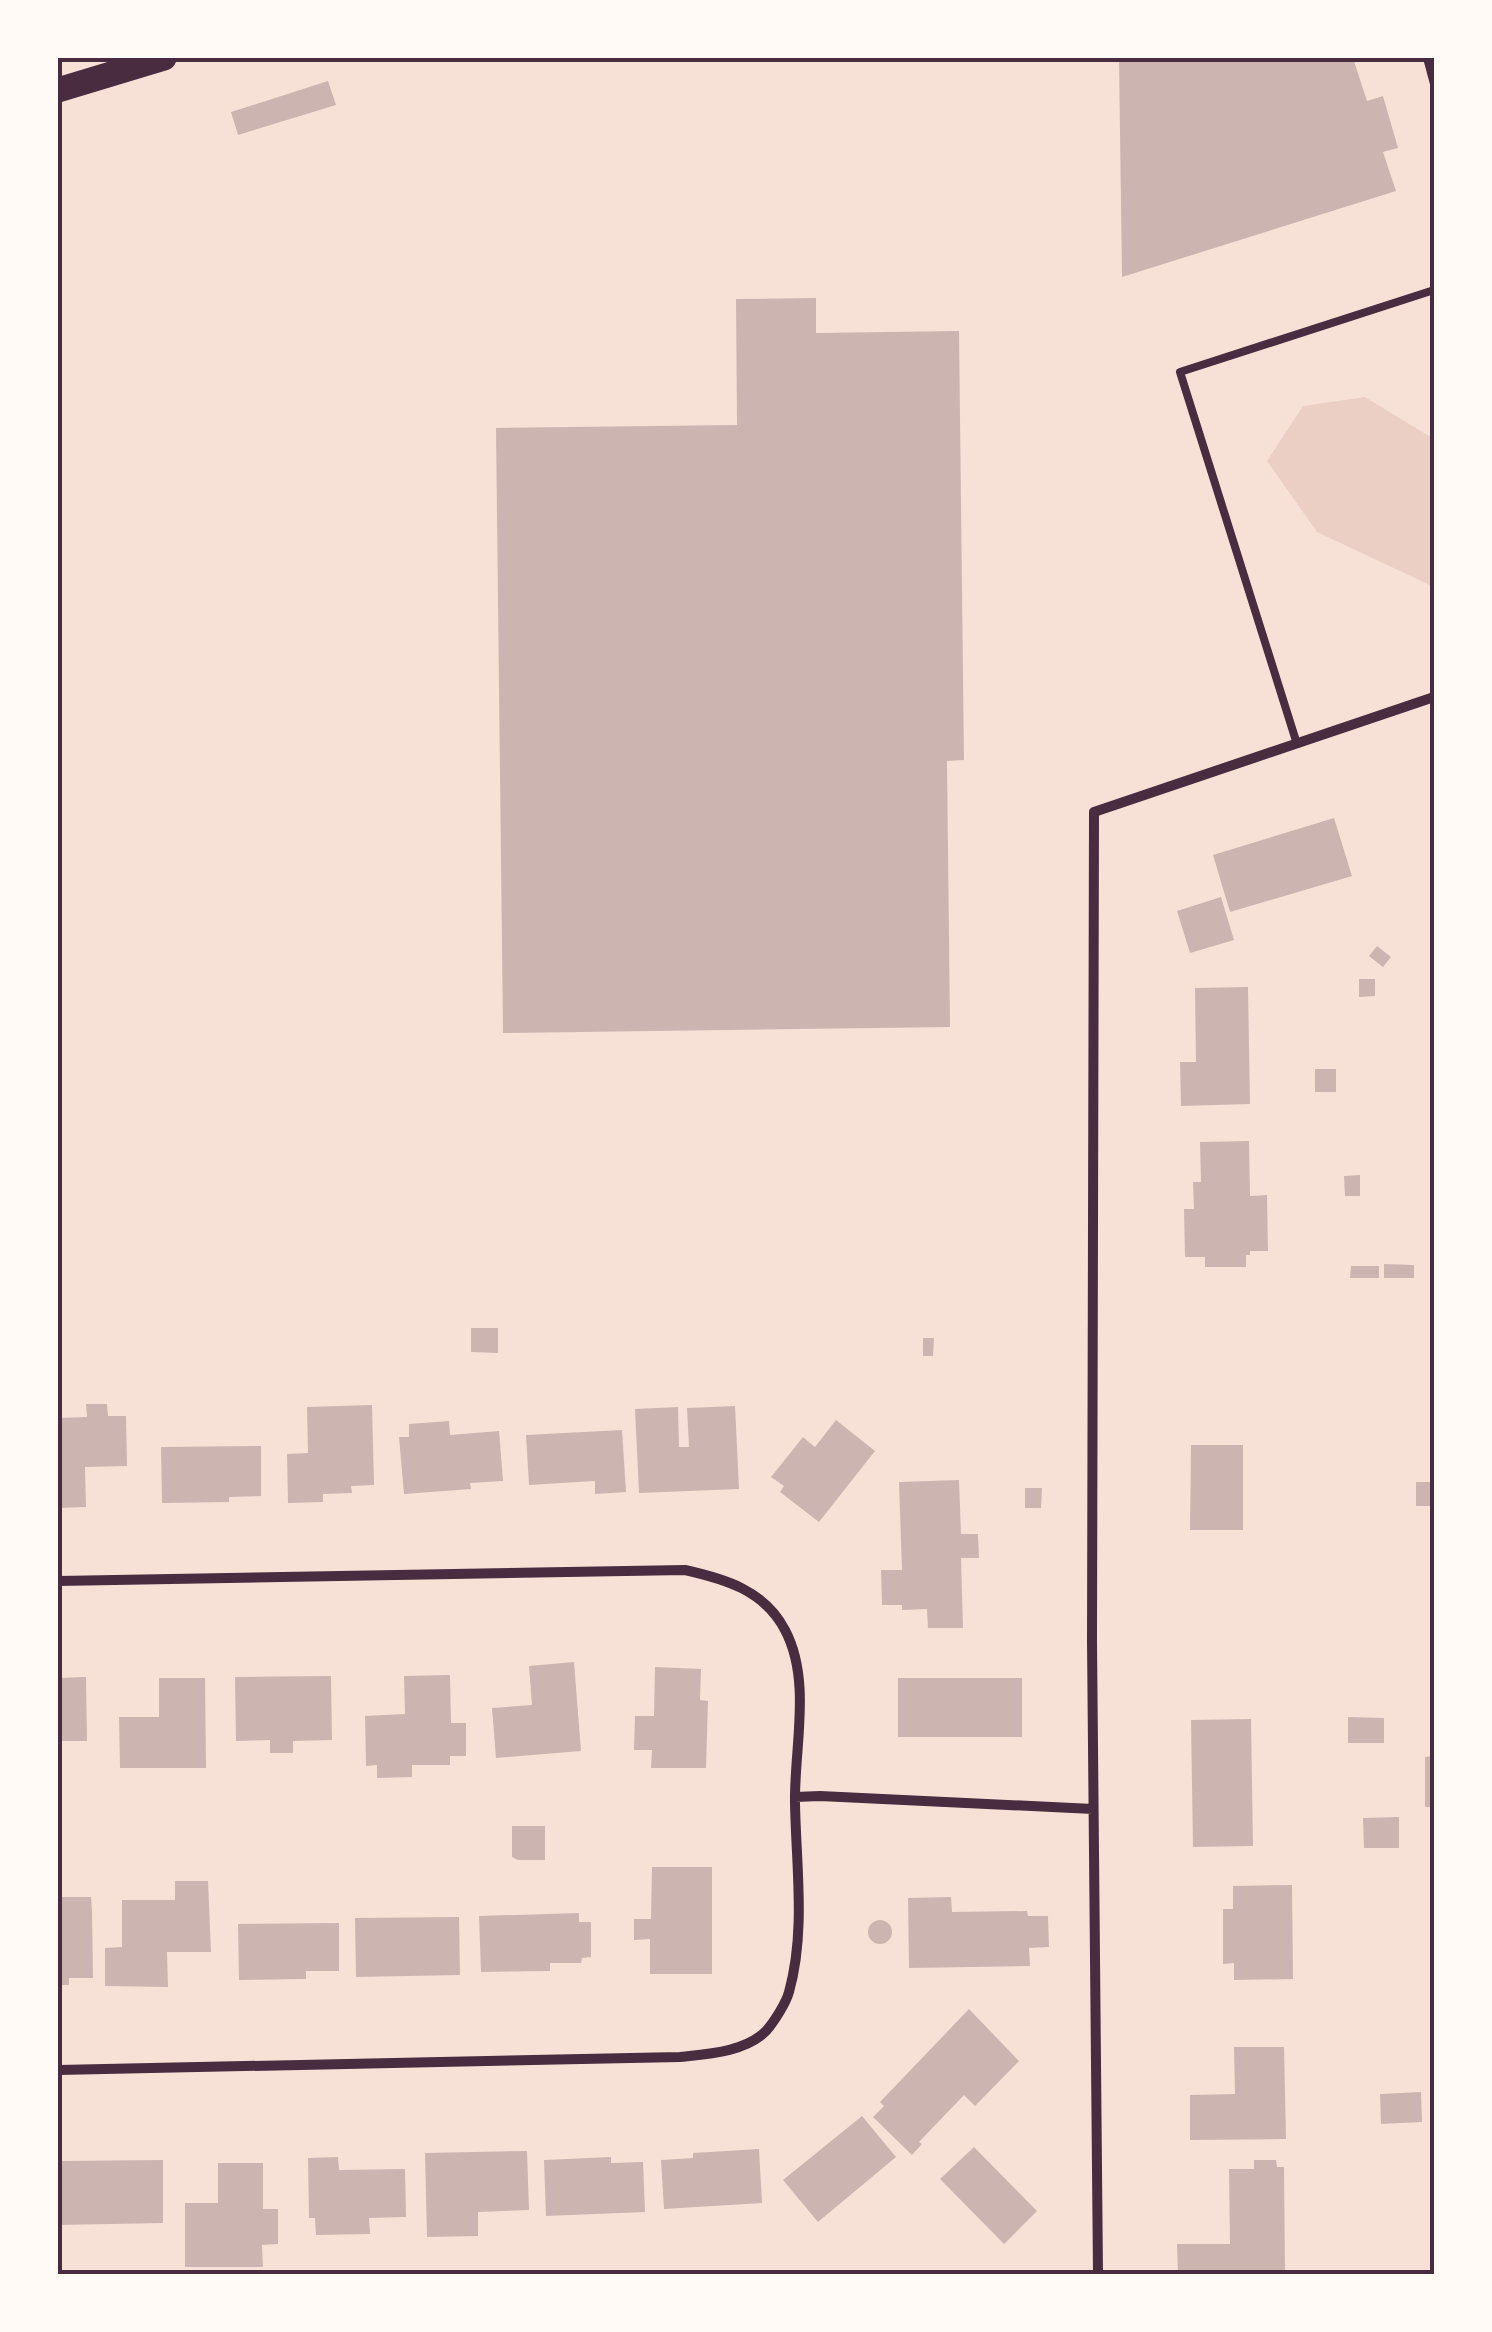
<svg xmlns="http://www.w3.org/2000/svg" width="1492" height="2332" viewBox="0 0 1492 2332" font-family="Merriweather,serif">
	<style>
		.green { fill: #ebcfc5 }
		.building { fill: #ccb4b1 }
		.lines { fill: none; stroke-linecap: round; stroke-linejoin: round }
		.service { stroke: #4a2c40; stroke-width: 8 }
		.minor { stroke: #4a2c40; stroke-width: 10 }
		.primary { stroke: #4a2c40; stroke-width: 25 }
		.neatline { fill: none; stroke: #4a2c40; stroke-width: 4 }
	</style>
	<rect width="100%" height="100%" fill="#f7e1d7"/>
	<path class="green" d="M 1365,397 L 1429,436 L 1434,435 L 1434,587 L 1317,532 L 1267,461 L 1303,406 Z"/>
	<path class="building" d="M 1119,58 L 1353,58 L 1367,101 L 1383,96 L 1398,148 L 1383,152 L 1396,191 L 1122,277 Z
		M 328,81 L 336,105 L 238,135 L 231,112 Z
		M 816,298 L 816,333 L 959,331 L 964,760 L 947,761 L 950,1027 L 503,1033 L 496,428 L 737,425 L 736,299 Z
		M 1334,818 L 1352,876 L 1230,912 L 1213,855 Z
		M 1221,897 L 1234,940 L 1190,953 L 1177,911 Z
		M 1377,946 L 1391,957 L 1383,967 L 1369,956 Z
		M 1359,979 L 1375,979 L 1375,996 L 1359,997 Z
		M 1248,987 L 1250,1104 L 1181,1106 L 1180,1062 L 1196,1062 L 1195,988 Z
		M 1315,1069 L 1336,1069 L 1336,1092 L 1315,1092 Z
		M 1249,1141 L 1250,1196 L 1267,1195 L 1268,1251 L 1250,1251 L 1250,1255 L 1246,1255 L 1246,1267 L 1205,1267 L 1205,1257 L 1185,1257 L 1184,1209 L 1194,1209 L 1193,1182 L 1201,1182 L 1200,1142 Z
		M 1360,1175 L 1360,1196 L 1345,1196 L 1344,1176 Z
		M 1384,1264 L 1414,1265 L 1414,1278 L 1384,1278 Z
		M 1351,1266 L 1379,1266 L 1379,1278 L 1350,1278 Z
		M 471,1328 L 498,1328 L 498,1353 L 471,1352 Z
		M 923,1338 L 934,1338 L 933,1356 L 923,1356 Z
		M 86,1404 L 107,1404 L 108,1416 L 126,1416 L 127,1466 L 85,1467 L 86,1507 L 58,1508 L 58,1418 L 87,1417 Z
		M 372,1405 L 374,1485 L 351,1486 L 352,1493 L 323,1494 L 323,1502 L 288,1503 L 287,1454 L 308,1453 L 307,1407 Z
		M 735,1406 L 739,1489 L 639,1493 L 635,1409 L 678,1407 L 679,1447 L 689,1447 L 687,1408 Z
		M 836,1420 L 875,1451 L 819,1522 L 780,1492 L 784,1486 L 771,1477 L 803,1437 L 815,1447 Z
		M 449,1421 L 450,1435 L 499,1431 L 503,1481 L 470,1483 L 471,1489 L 404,1494 L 399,1437 L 409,1437 L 409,1424 Z
		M 622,1430 L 626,1492 L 595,1494 L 595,1481 L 529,1485 L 526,1435 Z
		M 1191,1445 L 1243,1445 L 1243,1530 L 1190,1530 Z
		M 261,1446 L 261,1496 L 229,1497 L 229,1502 L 162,1503 L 161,1447 Z
		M 959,1480 L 961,1534 L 978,1534 L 979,1558 L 961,1558 L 963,1628 L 928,1628 L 927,1609 L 902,1610 L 902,1605 L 882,1605 L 881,1570 L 902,1570 L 899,1482 Z
		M 1416,1482 L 1434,1482 L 1434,1506 L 1416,1506 Z
		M 1025,1488 L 1042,1488 L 1041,1508 L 1025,1508 Z
		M 574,1662 L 581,1751 L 496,1758 L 492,1708 L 532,1705 L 529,1666 Z
		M 655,1667 L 701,1669 L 700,1700 L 708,1701 L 706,1768 L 651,1768 L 652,1750 L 634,1750 L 635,1716 L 654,1716 Z
		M 450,1675 L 451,1723 L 466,1723 L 466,1756 L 450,1756 L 450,1765 L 412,1765 L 412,1777 L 377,1778 L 377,1765 L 366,1766 L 365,1716 L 405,1714 L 404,1676 Z
		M 331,1676 L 332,1740 L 293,1741 L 293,1753 L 270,1753 L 270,1740 L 236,1741 L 235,1677 Z
		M 86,1677 L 87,1741 L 58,1741 L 58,1678 Z
		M 159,1678 L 205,1678 L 206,1768 L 120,1768 L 119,1717 L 159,1717 Z
		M 898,1678 L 1022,1678 L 1022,1737 L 898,1737 Z
		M 1348,1717 L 1384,1718 L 1384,1743 L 1348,1743 Z
		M 1251,1719 L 1253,1846 L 1193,1847 L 1191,1720 Z
		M 1434,1756 L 1434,1807 L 1425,1807 L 1425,1757 Z
		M 1399,1817 L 1399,1848 L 1364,1848 L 1363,1818 Z
		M 512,1826 L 545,1826 L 545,1860 L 518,1860 L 512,1857 Z
		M 652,1867 L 712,1867 L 712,1974 L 650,1974 L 650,1939 L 634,1940 L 634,1919 L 651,1919 Z
		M 175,1881 L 208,1881 L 211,1952 L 167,1952 L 168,1987 L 105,1986 L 105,1948 L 122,1947 L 122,1900 L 175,1900 Z
		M 1292,1885 L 1293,1979 L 1234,1980 L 1234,1963 L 1223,1964 L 1223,1909 L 1233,1909 L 1233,1886 Z
		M 58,1897 L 91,1897 L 92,1911 L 93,1978 L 69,1978 L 69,1985 L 58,1985 Z
		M 951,1897 L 952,1912 L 1027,1911 L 1028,1916 L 1048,1916 L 1049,1947 L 1029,1948 L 1030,1966 L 909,1968 L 908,1898 Z
		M 579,1913 L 579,1922 L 591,1922 L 591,1957 L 582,1958 L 581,1963 L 550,1963 L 550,1971 L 481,1972 L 479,1916 Z
		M 459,1917 L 460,1975 L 356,1977 L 355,1918 Z
		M868 1932a12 12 0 1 1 24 0a12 12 0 1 1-24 0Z
		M 339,1923 L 339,1971 L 306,1971 L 306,1979 L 239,1980 L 238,1924 Z
		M 969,2009 L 1019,2061 L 975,2106 L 964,2095 L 919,2142 L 922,2144 L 912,2155 L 873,2117 L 884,2106 L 880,2102 Z
		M 1234,2047 L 1284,2047 L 1286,2139 L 1190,2140 L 1190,2095 L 1235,2094 Z
		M 1421,2092 L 1422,2122 L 1381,2124 L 1380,2094 Z
		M 862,2116 L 896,2157 L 818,2222 L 783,2180 Z
		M 974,2147 L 1037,2211 L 1004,2244 L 940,2179 Z
		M 759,2149 L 762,2203 L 664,2209 L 661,2160 L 693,2158 L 693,2153 Z
		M 527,2151 L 529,2210 L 478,2212 L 478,2236 L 427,2237 L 425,2153 Z
		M 338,2157 L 339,2170 L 405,2169 L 406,2217 L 369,2218 L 370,2234 L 316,2235 L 315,2218 L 309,2218 L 308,2158 Z
		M 611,2157 L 611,2163 L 643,2162 L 645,2212 L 546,2216 L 544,2160 Z
		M 163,2160 L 163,2223 L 58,2225 L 58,2161 Z
		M 1254,2160 L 1276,2160 L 1277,2167 L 1284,2167 L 1285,2274 L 1178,2274 L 1177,2244 L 1230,2244 L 1229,2169 L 1254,2169 Z
		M 218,2163 L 263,2163 L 263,2209 L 278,2209 L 278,2244 L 262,2245 L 263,2267 L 185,2267 L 185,2203 L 218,2203 Z"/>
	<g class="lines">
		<path class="service" d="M 1427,58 L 1434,84
			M 58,236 L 58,358
			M 1297,744 L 1180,372 L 1434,290"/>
		<path class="minor" d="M 58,1581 L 685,1570 C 725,1579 764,1590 785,1630 C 812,1681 794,1748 795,1803 C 796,1864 806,1932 789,1992 C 786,2003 774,2022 766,2031 C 745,2052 708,2054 680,2057 L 58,2070
			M 795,1797 L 820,1796 L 1093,1809
			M 1098,2274 L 1092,1641 L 1094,812 L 1434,697"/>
		<path class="primary" d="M 58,90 L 164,58"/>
	</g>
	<rect width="1492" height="2332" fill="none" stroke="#fffaf5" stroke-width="120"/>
	<rect x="60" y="60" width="1372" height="2212" class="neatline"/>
</svg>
